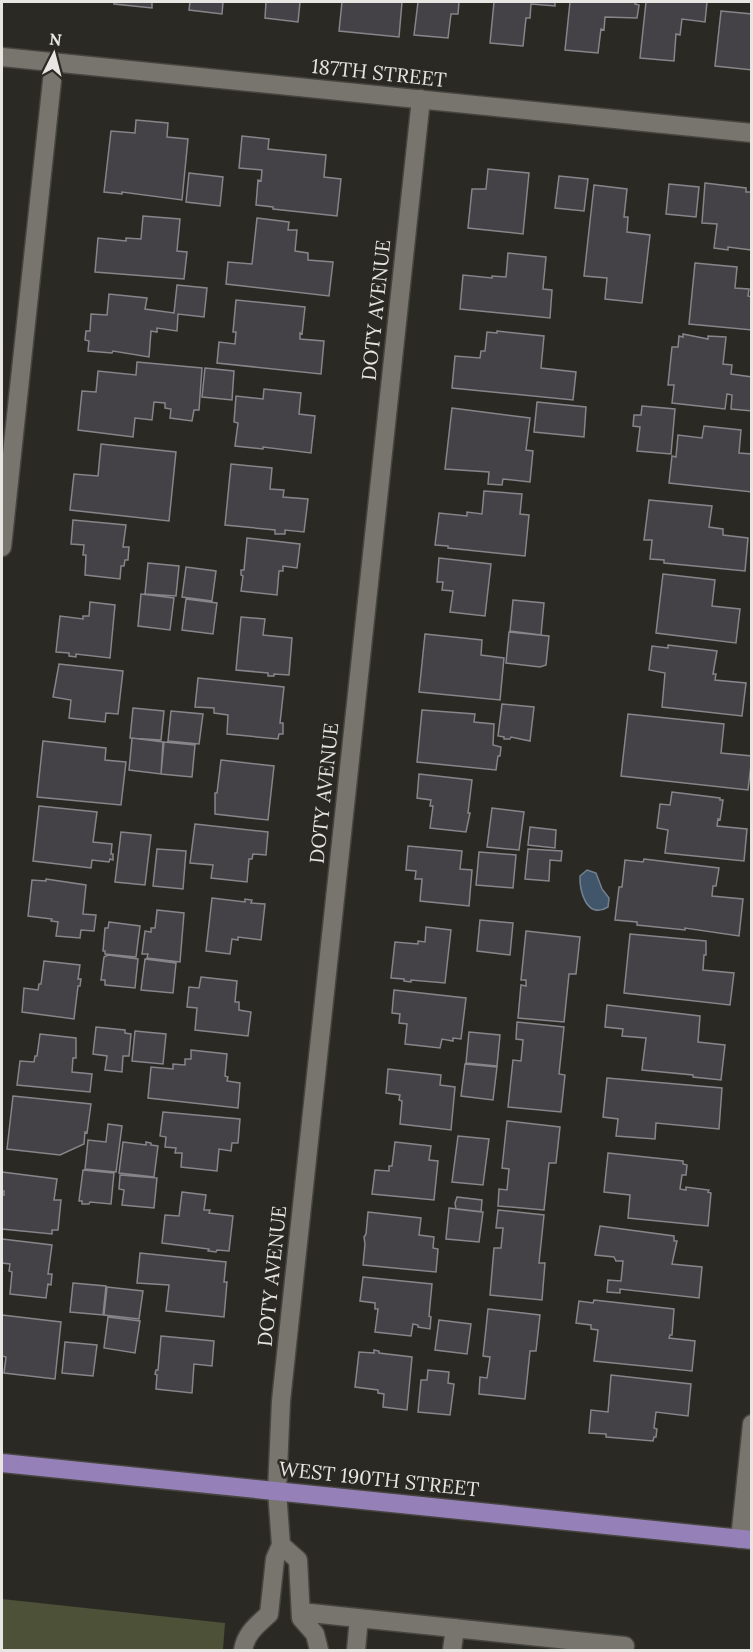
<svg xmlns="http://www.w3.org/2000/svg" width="753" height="1652" viewBox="0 0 753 1652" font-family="Lora,serif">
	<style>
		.green { fill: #4c5137 }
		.water { fill: #41566b; stroke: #73818f; stroke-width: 1.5 }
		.building { fill: #444247; stroke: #87848a; stroke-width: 1.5 }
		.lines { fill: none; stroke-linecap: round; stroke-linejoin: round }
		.minor-casing { stroke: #474540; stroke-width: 21 }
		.major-casing { stroke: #474540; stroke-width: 21 }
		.minor { stroke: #78756f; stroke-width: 18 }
		.major { stroke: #9580b8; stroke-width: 18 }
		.labels { text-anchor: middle; stroke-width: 5; stroke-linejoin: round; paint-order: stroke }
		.street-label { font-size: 20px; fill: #e7e6e2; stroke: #2b2924 }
	</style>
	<rect width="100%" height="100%" fill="#2b2924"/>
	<path class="green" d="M 2,1599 L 225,1623 L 223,1650 L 2,1650 Z"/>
	<path class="water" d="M 587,870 L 596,873 L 602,889 L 609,898 L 608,907 C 587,920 579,891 580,876 Z"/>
	<path class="building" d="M 114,2 L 152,2 L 152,8 L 114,4 Z
		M 190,2 L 223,2 L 222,14 L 189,10 Z
		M 266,2 L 300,2 L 298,22 L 265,18 Z
		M 342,2 L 402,2 L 399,37 L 339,31 Z
		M 418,2 L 459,2 L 458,14 L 451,14 L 448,38 L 414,35 Z
		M 494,2 L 555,2 L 555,6 L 531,4 L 530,18 L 526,18 L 523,46 L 490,43 Z
		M 570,2 L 636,2 L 635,4 L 639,5 L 637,18 L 605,17 L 604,30 L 601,29 L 598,53 L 565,50 Z
		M 646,2 L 707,2 L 705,22 L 682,19 L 680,35 L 676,34 L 674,61 L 640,58 Z
		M 721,11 L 752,14 L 752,70 L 715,66 Z
		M 136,120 L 168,123 L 167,137 L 188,139 L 182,200 L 122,192 L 122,194 L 104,192 L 111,131 L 135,133 Z
		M 242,136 L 269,139 L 268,149 L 326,155 L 324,177 L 341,179 L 337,216 L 273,209 L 273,207 L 256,205 L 258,180 L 261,181 L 262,170 L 239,168 Z
		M 488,169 L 529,173 L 523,234 L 468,228 L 472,189 L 486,189 Z
		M 189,173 L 223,177 L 220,206 L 186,202 Z
		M 559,176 L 588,179 L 584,211 L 555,208 Z
		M 705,183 L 746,188 L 746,192 L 752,192 L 752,252 L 751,250 L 728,247 L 728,250 L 714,248 L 717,224 L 702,223 Z
		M 669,184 L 699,187 L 696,217 L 666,214 Z
		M 594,185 L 627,189 L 624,217 L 628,217 L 627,232 L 650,235 L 642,303 L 605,299 L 607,278 L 584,276 Z
		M 143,216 L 180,219 L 177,251 L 187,252 L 184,279 L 95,272 L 98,238 L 126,241 L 126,238 L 141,239 Z
		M 257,218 L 289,222 L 288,230 L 297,230 L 295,251 L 308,253 L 308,260 L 333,262 L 329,296 L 226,284 L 228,262 L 252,264 Z
		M 508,253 L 546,257 L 543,289 L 552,290 L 550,318 L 460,309 L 463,275 L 492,278 L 492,276 L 506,277 Z
		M 695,263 L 737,267 L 735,288 L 749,289 L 748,296 L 752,297 L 752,330 L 689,324 Z
		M 177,285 L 207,288 L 204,317 L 178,314 L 177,331 L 157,328 L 157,332 L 151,331 L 149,357 L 113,351 L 112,353 L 88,351 L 89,341 L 85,340 L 86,331 L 90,331 L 91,314 L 107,315 L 109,294 L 147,298 L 145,309 L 174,313 Z
		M 236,300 L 305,307 L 302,334 L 300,333 L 300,339 L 324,341 L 321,374 L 217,363 L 219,342 L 235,344 L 236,332 L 233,332 Z
		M 497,331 L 544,336 L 541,368 L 576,372 L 573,400 L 452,388 L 455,356 L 480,358 L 481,351 L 485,351 L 487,332 L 497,333 Z
		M 683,334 L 708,339 L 708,336 L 726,337 L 723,364 L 732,365 L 731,374 L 752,377 L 752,411 L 731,409 L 732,395 L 727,394 L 725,409 L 672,403 L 674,385 L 668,385 L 672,347 L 678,347 L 679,336 L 683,337 Z
		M 137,362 L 202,368 L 199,410 L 194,410 L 192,421 L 170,418 L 171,409 L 165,408 L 165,403 L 154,402 L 152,420 L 135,418 L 133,437 L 78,430 L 82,391 L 96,392 L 98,371 L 136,375 Z
		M 205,368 L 234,371 L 232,400 L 202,397 Z
		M 264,389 L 301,393 L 299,414 L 315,416 L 311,453 L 263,447 L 263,449 L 235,446 L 238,423 L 234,422 L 236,396 L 263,399 Z
		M 537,402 L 586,407 L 584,437 L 534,432 Z
		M 642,406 L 675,409 L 671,454 L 637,451 L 640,427 L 633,426 L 634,415 L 641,415 Z
		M 452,408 L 530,418 L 526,450 L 533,451 L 530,482 L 503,479 L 502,485 L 488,484 L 489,472 L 445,469 Z
		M 704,426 L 741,430 L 739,453 L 752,454 L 752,492 L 669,483 L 672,456 L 676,457 L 678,435 L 702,438 Z
		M 101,444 L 176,452 L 169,521 L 70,510 L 74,474 L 98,476 Z
		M 231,464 L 272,468 L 270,489 L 284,490 L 283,497 L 308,499 L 304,532 L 285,530 L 285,534 L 275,534 L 275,530 L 225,525 Z
		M 484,491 L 522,494 L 520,514 L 529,515 L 525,556 L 448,548 L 448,546 L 435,545 L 439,513 L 467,516 L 467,512 L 482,514 Z
		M 649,500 L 712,506 L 709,527 L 723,529 L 723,535 L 748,538 L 745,571 L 664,563 L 664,560 L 650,559 L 652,540 L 644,540 Z
		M 73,520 L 126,525 L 123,547 L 129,547 L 128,560 L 125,560 L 124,566 L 121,566 L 120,579 L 85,575 L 86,555 L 83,555 L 84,545 L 71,544 Z
		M 247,538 L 300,544 L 297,568 L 283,566 L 283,571 L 279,571 L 277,595 L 241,591 L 243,576 L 241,575 L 241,570 L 244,570 Z
		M 439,558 L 491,564 L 485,616 L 450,612 L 453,591 L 442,590 L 443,582 L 437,582 Z
		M 148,563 L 179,566 L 176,596 L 145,594 Z
		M 186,567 L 216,571 L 212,601 L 182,597 Z
		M 663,574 L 715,580 L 712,606 L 740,609 L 736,643 L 656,633 Z
		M 141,594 L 174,598 L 170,630 L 138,626 Z
		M 186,599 L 217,603 L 213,634 L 182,630 Z
		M 513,600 L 544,603 L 541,635 L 510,631 Z
		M 90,602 L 115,605 L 110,658 L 76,654 L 76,657 L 69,656 L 69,653 L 56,652 L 60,616 L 83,619 L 83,616 L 89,616 Z
		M 241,617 L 265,619 L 263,635 L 292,638 L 289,675 L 274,674 L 274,676 L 268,676 L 268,673 L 236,670 Z
		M 509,632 L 549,636 L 546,665 L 540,667 L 506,663 Z
		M 425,634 L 482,640 L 481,655 L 504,658 L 500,700 L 419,692 Z
		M 668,645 L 717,651 L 713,674 L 716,674 L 715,680 L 746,683 L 742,716 L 662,707 L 665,673 L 649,670 L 652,646 L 668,648 Z
		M 59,664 L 123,671 L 118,714 L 106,713 L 105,722 L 69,718 L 71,700 L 53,697 Z
		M 198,678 L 284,687 L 280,723 L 283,723 L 283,734 L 279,734 L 278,739 L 227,734 L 228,715 L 214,713 L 214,708 L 195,707 Z
		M 502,704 L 534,707 L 530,741 L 511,737 L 510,739 L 504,739 L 504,737 L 498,736 Z
		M 133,708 L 164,711 L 161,740 L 130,738 Z
		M 422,710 L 475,714 L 474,722 L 494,724 L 493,745 L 501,747 L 500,756 L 498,756 L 496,770 L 417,762 Z
		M 171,711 L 203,714 L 199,744 L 168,741 Z
		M 628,714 L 724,724 L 721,753 L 752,756 L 748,790 L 621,776 Z
		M 132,738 L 163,742 L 161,774 L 129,770 Z
		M 43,741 L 106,748 L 105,760 L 126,762 L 121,805 L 37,797 Z
		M 164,742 L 195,745 L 192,777 L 161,774 Z
		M 221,760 L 274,766 L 268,820 L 215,814 L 215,793 L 217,793 Z
		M 419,774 L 472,780 L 468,813 L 470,813 L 466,832 L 430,828 L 433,806 L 430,806 L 431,800 L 417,798 Z
		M 672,792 L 720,798 L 720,800 L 723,800 L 720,820 L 718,819 L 717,826 L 747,829 L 744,861 L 665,853 L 668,830 L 657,828 L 660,804 L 670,805 Z
		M 39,806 L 97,812 L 93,842 L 112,844 L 111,854 L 113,854 L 113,860 L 110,859 L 109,862 L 92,860 L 91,868 L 33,861 Z
		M 492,808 L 524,812 L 519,850 L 487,847 Z
		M 195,824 L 268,832 L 266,855 L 253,854 L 252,859 L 249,859 L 247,882 L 211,878 L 213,865 L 190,863 Z
		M 530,827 L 556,830 L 555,848 L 528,845 Z
		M 121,832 L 151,835 L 145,885 L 115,882 Z
		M 408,846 L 462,851 L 460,869 L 472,870 L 469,906 L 420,901 L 422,879 L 415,879 L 416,871 L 406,870 Z
		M 157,849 L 186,851 L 183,889 L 153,886 Z
		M 528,849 L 562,851 L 561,861 L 550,860 L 549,881 L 525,879 Z
		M 479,852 L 516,855 L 513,888 L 476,885 Z
		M 644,859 L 719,868 L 716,886 L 713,886 L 712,896 L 743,899 L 739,936 L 685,928 L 685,930 L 637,925 L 637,922 L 615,920 L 619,887 L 622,887 L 625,860 L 643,862 Z
		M 46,879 L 86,885 L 83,914 L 96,915 L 94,931 L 81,930 L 80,938 L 56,936 L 58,922 L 51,921 L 52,919 L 28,916 L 32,880 L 46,881 Z
		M 212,898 L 245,902 L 245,899 L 252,900 L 251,903 L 265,904 L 261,940 L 238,937 L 238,940 L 232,939 L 230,954 L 206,951 Z
		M 157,910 L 184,913 L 180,962 L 147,958 L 148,954 L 142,954 L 145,931 L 151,932 L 151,928 L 155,928 Z
		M 480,920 L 513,923 L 510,955 L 477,951 Z
		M 109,922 L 140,926 L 136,957 L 105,954 L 105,951 L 103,951 L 105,928 L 108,928 Z
		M 426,927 L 451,930 L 445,983 L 411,980 L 411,982 L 404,981 L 404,979 L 391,978 L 395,942 L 418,944 L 418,941 L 425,942 Z
		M 526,931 L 580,937 L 576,974 L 569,974 L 564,1022 L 518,1018 L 521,985 L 526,986 L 526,980 L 521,980 Z
		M 630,934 L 706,941 L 706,955 L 704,955 L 703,970 L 734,973 L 730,1005 L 624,993 Z
		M 108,955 L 138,959 L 135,988 L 105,985 L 105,980 L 101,980 L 104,957 Z
		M 145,959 L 176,963 L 173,993 L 141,990 Z
		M 44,961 L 80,965 L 78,979 L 81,979 L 80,986 L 78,986 L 74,1019 L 22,1012 L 24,988 L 38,990 L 39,984 L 41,984 Z
		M 201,977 L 237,981 L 235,1002 L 239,1002 L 239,1010 L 251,1012 L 248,1036 L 195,1030 L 197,1008 L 187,1007 L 189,987 L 199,988 Z
		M 394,990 L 466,998 L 461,1039 L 453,1038 L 453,1041 L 442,1039 L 440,1048 L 405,1044 L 407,1024 L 399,1023 L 400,1014 L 392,1013 Z
		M 607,1005 L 700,1016 L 698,1042 L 725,1045 L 721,1080 L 693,1077 L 693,1075 L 642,1070 L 646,1038 L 622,1036 L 623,1029 L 605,1027 Z
		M 517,1022 L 564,1027 L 559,1074 L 565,1075 L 561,1112 L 508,1107 L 513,1060 L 521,1061 L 523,1040 L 516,1039 Z
		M 96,1027 L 125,1030 L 125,1033 L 131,1034 L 129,1056 L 123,1056 L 122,1072 L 105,1070 L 107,1056 L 93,1054 Z
		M 135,1031 L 166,1034 L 163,1064 L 132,1061 Z
		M 469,1032 L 500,1035 L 497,1066 L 466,1063 Z
		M 40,1034 L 76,1038 L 76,1058 L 73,1058 L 72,1072 L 92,1074 L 90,1092 L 17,1085 L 20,1061 L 34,1062 L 35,1056 L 37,1056 Z
		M 191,1050 L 227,1054 L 225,1076 L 228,1077 L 227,1081 L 240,1083 L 238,1108 L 148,1098 L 151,1067 L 173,1069 L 173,1064 L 185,1065 L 185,1059 L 191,1059 Z
		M 465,1064 L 497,1067 L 493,1100 L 461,1096 Z
		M 388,1069 L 441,1075 L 440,1085 L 455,1087 L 451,1130 L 400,1124 L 402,1101 L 399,1100 L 400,1095 L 386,1093 Z
		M 607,1078 L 722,1088 L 719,1129 L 656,1123 L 655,1139 L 616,1136 L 618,1119 L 603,1117 Z
		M 13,1096 L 91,1104 L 87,1133 L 85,1132 L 84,1144 L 60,1155 L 7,1149 Z
		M 163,1112 L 240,1119 L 238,1143 L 232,1143 L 231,1151 L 219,1149 L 217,1171 L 181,1167 L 182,1153 L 175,1153 L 176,1148 L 165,1147 L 166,1137 L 160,1136 Z
		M 507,1121 L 560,1127 L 556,1163 L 549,1163 L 544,1210 L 498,1206 L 499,1189 L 507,1190 L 509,1169 L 502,1168 Z
		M 108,1124 L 122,1126 L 116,1172 L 85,1169 L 88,1140 L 106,1142 Z
		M 458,1136 L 489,1139 L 483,1185 L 452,1182 Z
		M 123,1142 L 146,1145 L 146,1142 L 151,1143 L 151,1145 L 158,1146 L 154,1177 L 119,1173 Z
		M 395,1142 L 431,1146 L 429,1160 L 438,1161 L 434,1200 L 372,1194 L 375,1170 L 389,1171 L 389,1166 L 392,1166 Z
		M 608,1153 L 683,1161 L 683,1164 L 687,1165 L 686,1175 L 682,1175 L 680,1189 L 686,1190 L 686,1187 L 709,1190 L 708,1192 L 711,1193 L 708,1226 L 628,1218 L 630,1195 L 604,1192 Z
		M 83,1170 L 114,1173 L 111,1204 L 90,1202 L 89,1204 L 82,1204 L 82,1201 L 79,1201 Z
		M 2,1172 L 57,1179 L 54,1200 L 61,1200 L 58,1230 L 52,1230 L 52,1234 L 2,1229 L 2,1195 L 4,1195 L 4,1191 L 2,1191 Z
		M 120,1175 L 157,1178 L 154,1208 L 122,1205 L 124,1190 L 119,1189 Z
		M 182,1192 L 206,1195 L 204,1210 L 210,1210 L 209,1213 L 233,1216 L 229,1251 L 217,1250 L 216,1252 L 208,1251 L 209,1249 L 162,1243 L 165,1215 L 179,1216 Z
		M 457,1197 L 482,1200 L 481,1212 L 456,1209 L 455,1203 Z
		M 449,1208 L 483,1212 L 479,1242 L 446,1239 Z
		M 498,1210 L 544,1215 L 539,1263 L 545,1263 L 542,1300 L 490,1295 L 494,1248 L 501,1248 L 503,1228 L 496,1228 Z
		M 368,1212 L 421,1218 L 419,1235 L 434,1237 L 433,1248 L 438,1249 L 436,1272 L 363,1265 L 365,1244 L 364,1237 L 366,1234 Z
		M 600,1226 L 674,1236 L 674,1241 L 677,1241 L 672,1264 L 702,1267 L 699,1298 L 620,1289 L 620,1293 L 607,1292 L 608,1280 L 621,1281 L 623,1261 L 616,1261 L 614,1257 L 595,1255 Z
		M 2,1239 L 52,1245 L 48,1274 L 52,1274 L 51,1285 L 48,1284 L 46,1298 L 10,1294 L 12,1272 L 9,1271 L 10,1264 L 2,1263 Z
		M 140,1253 L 226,1262 L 224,1282 L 227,1282 L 224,1317 L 166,1311 L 169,1285 L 137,1283 Z
		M 363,1277 L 432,1284 L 429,1316 L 431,1317 L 430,1329 L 418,1327 L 418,1325 L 413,1324 L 411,1336 L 375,1332 L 378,1309 L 375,1309 L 375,1303 L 360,1301 Z
		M 73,1283 L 106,1286 L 103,1315 L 70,1312 Z
		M 107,1287 L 143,1291 L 139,1319 L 104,1315 Z
		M 594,1300 L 674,1309 L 672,1335 L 670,1335 L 669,1338 L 695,1341 L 692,1371 L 594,1361 L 598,1330 L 591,1329 L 591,1325 L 576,1323 L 579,1301 L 593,1303 Z
		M 488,1309 L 540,1315 L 536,1351 L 530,1351 L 525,1399 L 479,1394 L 480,1377 L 487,1378 L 490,1357 L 483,1356 Z
		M 2,1315 L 61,1322 L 55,1379 L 4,1373 L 6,1357 L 2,1356 Z
		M 108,1317 L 140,1321 L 135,1353 L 104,1348 Z
		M 439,1320 L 471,1324 L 467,1354 L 435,1350 Z
		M 161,1336 L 214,1341 L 212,1366 L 194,1364 L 192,1393 L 156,1389 L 157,1375 L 155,1374 L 156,1370 L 158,1370 Z
		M 65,1342 L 97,1345 L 93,1376 L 62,1373 Z
		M 374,1350 L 379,1351 L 379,1353 L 412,1357 L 407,1410 L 383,1407 L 384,1394 L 378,1393 L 378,1390 L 355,1387 L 359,1352 L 374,1353 Z
		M 428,1370 L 449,1372 L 448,1383 L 454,1384 L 450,1415 L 418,1412 L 421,1380 L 427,1380 Z
		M 611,1375 L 691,1384 L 688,1416 L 656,1412 L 654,1428 L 657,1429 L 656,1437 L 654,1437 L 653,1441 L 606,1437 L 606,1434 L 589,1433 L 591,1410 L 608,1412 Z"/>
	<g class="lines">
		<defs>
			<path id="minor" d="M 2,57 L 752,133
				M 2,547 L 54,62
				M 740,1539 L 752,1424
				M 281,1545 L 298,1560 L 301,1618 L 315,1634 L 319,1650
				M 301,1612 L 625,1646
				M 243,1650 C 246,1633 257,1625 269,1614 L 275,1559 L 281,1545 L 277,1491 L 281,1401 L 421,99
				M 356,1650 L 359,1618
				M 452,1650 L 455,1628"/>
			<path id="major" d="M 2,1463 L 752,1540"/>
		</defs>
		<use href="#minor" class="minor-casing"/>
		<use href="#major" class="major-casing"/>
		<use href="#minor" class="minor"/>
		<use href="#major" class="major"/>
	</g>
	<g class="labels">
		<g class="street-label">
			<text transform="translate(379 73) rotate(6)" y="7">187TH STREET</text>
			<text transform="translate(376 310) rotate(-84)" y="7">DOTY AVENUE</text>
			<text transform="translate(324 793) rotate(-84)" y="7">DOTY AVENUE</text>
			<text transform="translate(272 1276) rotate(-84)" y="7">DOTY AVENUE</text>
			<text transform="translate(379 1479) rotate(6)" y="7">WEST 190TH STREET</text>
		</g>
	</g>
	<rect width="753" height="1652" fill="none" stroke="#e7e6e2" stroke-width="6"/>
	<g transform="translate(54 54) rotate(6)" stroke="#2b2924" stroke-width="4.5" paint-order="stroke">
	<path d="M0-4.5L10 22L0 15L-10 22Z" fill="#e7e6e2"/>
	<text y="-9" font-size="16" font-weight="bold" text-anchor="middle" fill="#e7e6e2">N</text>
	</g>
</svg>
